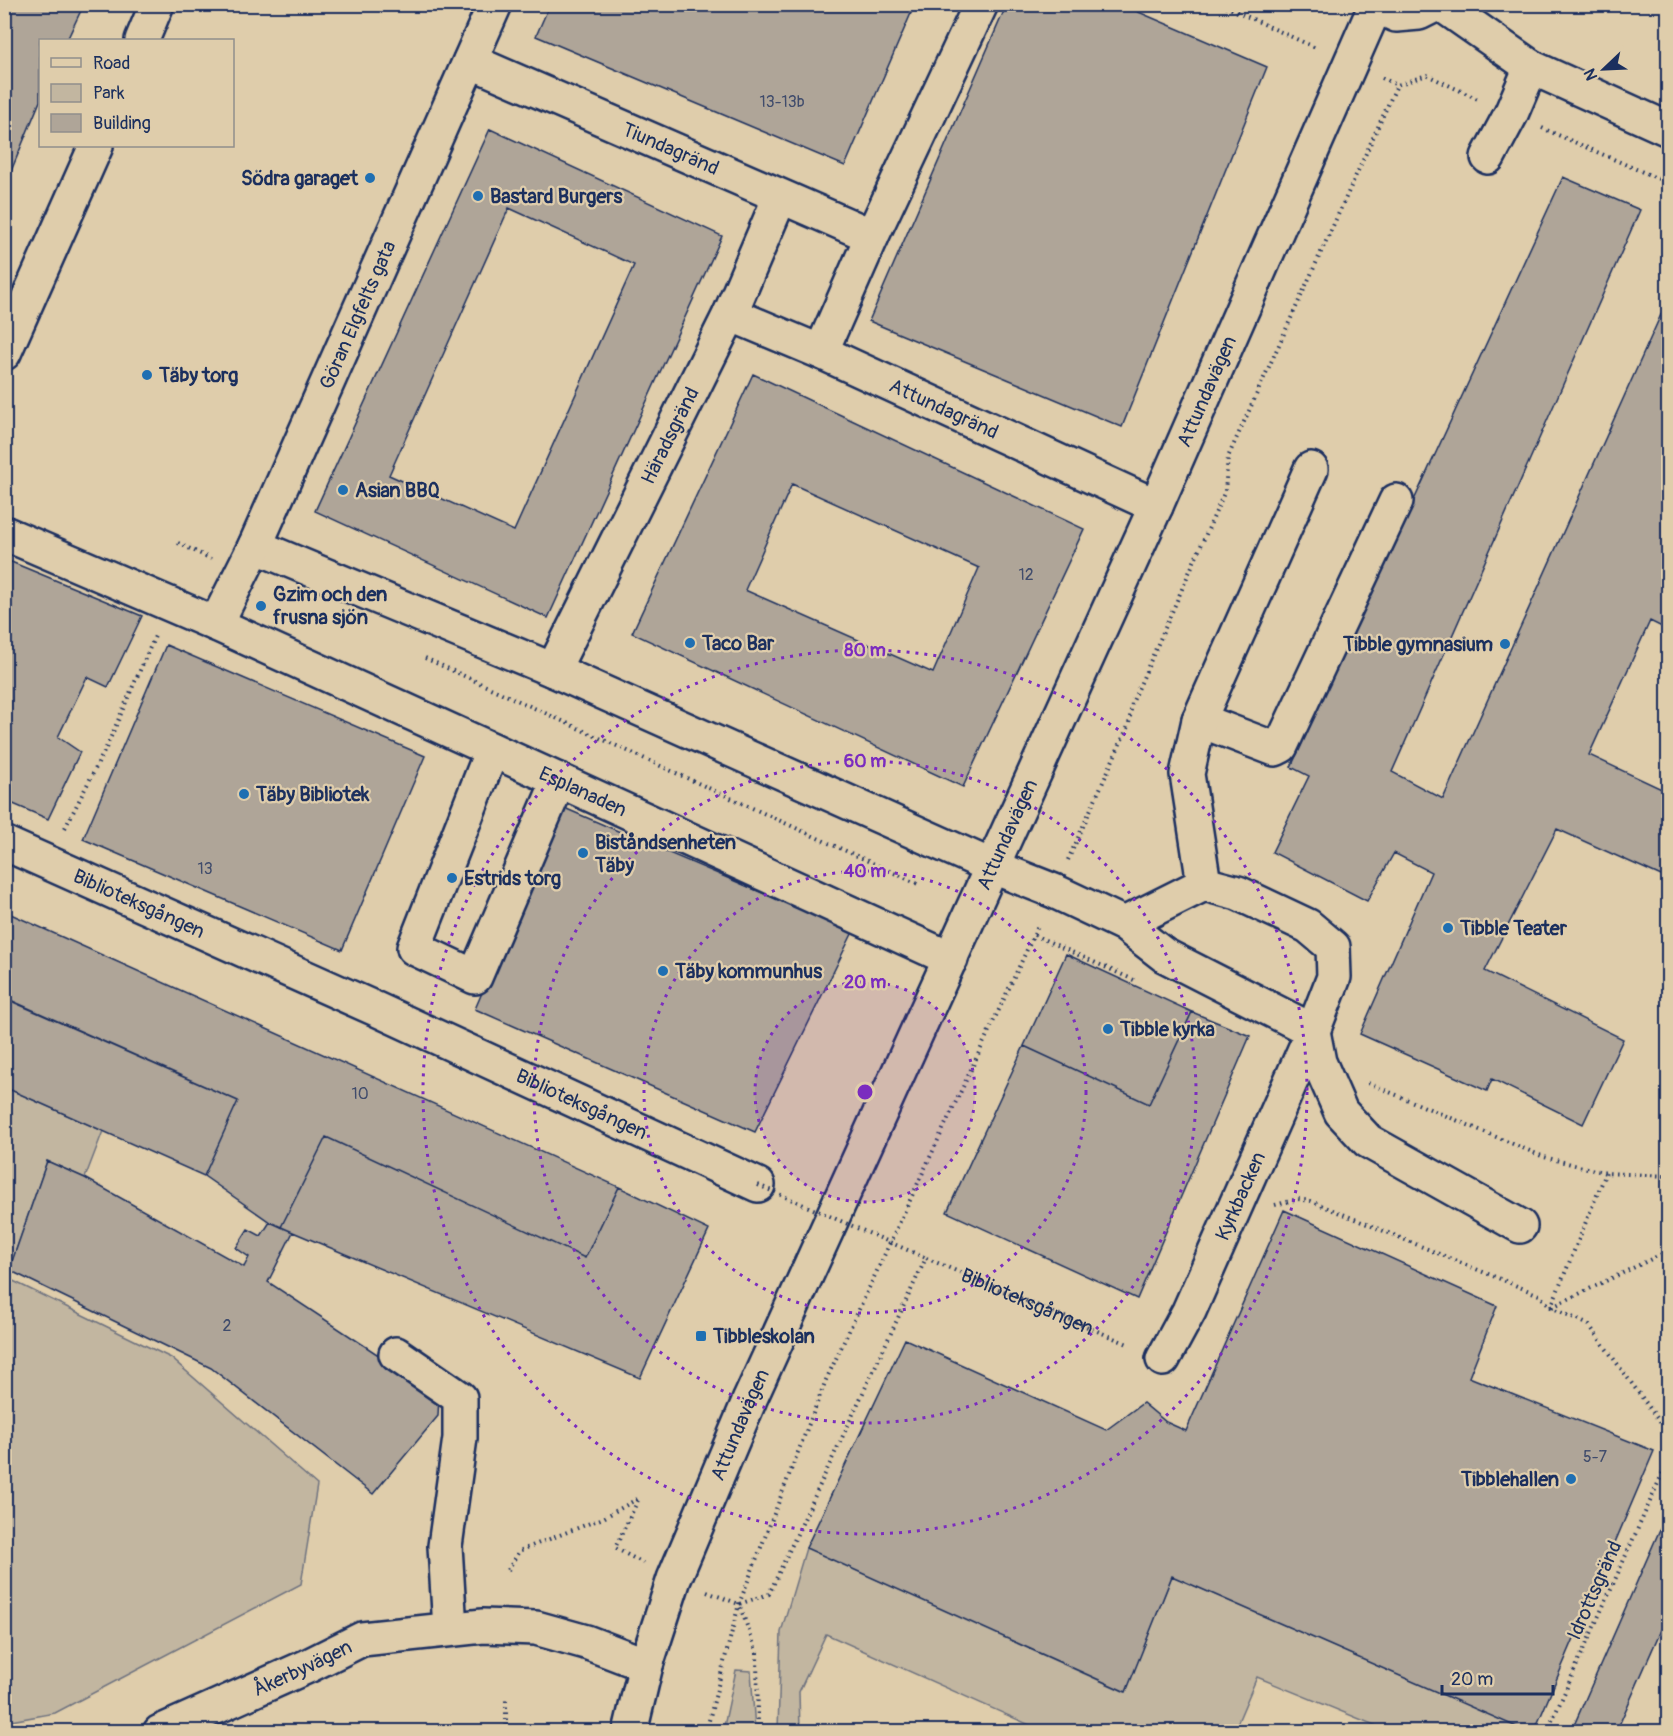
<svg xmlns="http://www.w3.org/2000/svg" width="1673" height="1736" viewBox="0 0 1673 1736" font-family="Pangolin,sans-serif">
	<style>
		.green { fill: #c2b6a0; stroke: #6e727f; stroke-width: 1.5 }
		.building { fill: #afa598; stroke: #1b2f5e; stroke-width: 1.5; fill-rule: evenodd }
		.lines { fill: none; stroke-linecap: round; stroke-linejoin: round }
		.minor-casing { stroke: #1b2f5e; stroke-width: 38 }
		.path { stroke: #1b2f5e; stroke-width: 4; stroke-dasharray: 1.5 4.5; stroke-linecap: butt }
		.minor { stroke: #dfcdab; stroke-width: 33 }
		.path-bridge { stroke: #1b2f5e; stroke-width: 4; stroke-dasharray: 1.5 4.5; stroke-linecap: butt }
		.ring { fill: none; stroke: #7b2cbf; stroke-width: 3; stroke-dasharray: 3 6 }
		.poi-dot { fill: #1f6fb2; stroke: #dfcdab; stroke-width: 2 }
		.labels { text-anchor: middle; stroke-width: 4.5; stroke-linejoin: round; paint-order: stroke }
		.number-label { font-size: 16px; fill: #404c6c }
		.street-label { font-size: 20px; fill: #1b2f5e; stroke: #dfcdab }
		.poi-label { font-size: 20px; font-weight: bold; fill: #1b2f5e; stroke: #dfcdab; text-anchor: start }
		.centre { fill: #7b2cbf; stroke: #dfcdab; stroke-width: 3 }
		.ring-label { font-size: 18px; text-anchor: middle; font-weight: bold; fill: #7b2cbf; stroke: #dfcdab; stroke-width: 4.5; stroke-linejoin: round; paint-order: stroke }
	</style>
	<rect width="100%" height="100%" fill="#dfcdab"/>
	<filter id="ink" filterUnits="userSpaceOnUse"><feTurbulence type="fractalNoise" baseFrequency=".0167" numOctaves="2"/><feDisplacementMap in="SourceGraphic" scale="12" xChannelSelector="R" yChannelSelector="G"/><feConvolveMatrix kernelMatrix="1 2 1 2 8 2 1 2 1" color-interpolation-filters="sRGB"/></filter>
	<g filter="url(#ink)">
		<path class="green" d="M 4,1087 L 103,1131 L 85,1178 L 47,1161 L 9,1270 L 4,1270 Z
			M 5,1277 L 171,1358 L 317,1485 L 301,1584 L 55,1713 L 5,1722 Z
			M 806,1548 L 1125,1692 L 1172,1576 L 1528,1731 L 1389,1731 L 1257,1677 L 1234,1731 L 1043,1731 L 826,1634 L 799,1692 L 800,1731 L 778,1730 L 781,1632 Z
			M 736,1670 L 751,1671 L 755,1731 L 723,1731 Z"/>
		<path class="building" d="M 4,4 L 84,4 L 67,40 L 40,40 L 40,101 L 4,188 Z
			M 550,4 L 915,4 L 845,166 L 536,36 Z
			M 1007,4 L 1120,4 L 1267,67 L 1122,427 L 869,321 Z
			M 490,129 L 722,236 L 548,618 L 315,511 ZM 509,208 L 634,265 L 514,531 L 389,475 Z
			M 1563,177 L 1640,210 L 1392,772 L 1443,799 L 1668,299 L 1668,630 L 1650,621 L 1589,755 L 1668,792 L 1668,879 L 1557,829 L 1485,971 L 1623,1039 L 1583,1124 L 1492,1079 L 1487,1091 L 1360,1034 L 1431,872 L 1394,853 L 1367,901 L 1272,852 L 1309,776 L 1291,767 Z
			M 753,374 L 1084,529 L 963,787 L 632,633 ZM 792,484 L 979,568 L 933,673 L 745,590 Z
			M 4,559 L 142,616 L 108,687 L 87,677 L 58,737 L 80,752 L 48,819 L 4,800 Z
			M 166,645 L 425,756 L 342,950 L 83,839 Z
			M 562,807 L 853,932 L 755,1132 L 475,1009 Z
			M 4,911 L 619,1187 L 585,1258 L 326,1137 L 281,1227 L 270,1222 L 204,1176 L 238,1101 L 4,998 Z
			M 1066,954 L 1192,1012 L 1149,1104 L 1024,1046 Z
			M 8,999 L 238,1101 L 204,1176 L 4,1087 L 4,1006 Z
			M 1192,1012 L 1250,1036 L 1137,1299 L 947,1212 L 1024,1046 L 1149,1104 Z
			M 326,1137 L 585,1258 L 619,1187 L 709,1230 L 640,1378 L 281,1227 Z
			M 47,1161 L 85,1178 L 244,1267 L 249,1257 L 236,1248 L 248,1229 L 261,1236 L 270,1222 L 293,1232 L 268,1282 L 439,1395 L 438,1416 L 373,1494 L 211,1368 L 9,1270 Z
			M 1284,1210 L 1497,1306 L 1469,1377 L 1654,1451 L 1534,1732 L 1528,1732 L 1172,1576 L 1126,1692 L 806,1548 L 905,1339 L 1106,1430 L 1143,1403 L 1166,1422 L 1186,1431 Z
			M 1668,1511 L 1668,1614 L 1616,1732 L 1571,1732 Z"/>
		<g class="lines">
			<defs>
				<g id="minor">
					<path d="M 1372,4 L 1396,15 L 1419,13 L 1437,4"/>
					<path d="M 1441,4 L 1531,67 L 1668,129"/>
					<path d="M 142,40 L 157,4"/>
					<path id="s2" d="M 470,61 L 872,236"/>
					<path d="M 1488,157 L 1511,114 L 1531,67"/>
					<path id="s3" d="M 730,314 L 821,352 L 1156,506"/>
					<path d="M 821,352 L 872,236 L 981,4"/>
					<path d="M 4,353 L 96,146"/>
					<path id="s4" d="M 4,533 L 216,624 L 951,959"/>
					<path d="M 255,546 L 553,670 L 991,866 L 1054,891 L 1124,924 L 1164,955 L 1313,1031"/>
					<path id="s5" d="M 216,624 L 255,546 L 495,4"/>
					<path id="s6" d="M 553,670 L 730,314 L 780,197"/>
					<path d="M 1199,720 L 1275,749 L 1281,746 L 1396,501"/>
					<path d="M 492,750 L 414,948 L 475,977 L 559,780"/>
					<path id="s7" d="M 4,843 L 376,1009 L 758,1185"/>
					<path d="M 1204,884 L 1187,774 L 1199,720 L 1311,469"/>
					<path d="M 1124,924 L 1204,884 L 1238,893 L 1308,926 L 1333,947 L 1334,977 L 1313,1031 L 1189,1311 L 1163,1359"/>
					<path d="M 1313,1031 L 1319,1062 L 1341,1112 L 1368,1141 L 1520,1226"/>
					<path d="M 396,1354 L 460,1398 L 460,1438 L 445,1546 L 450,1629"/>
					<path id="s8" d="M 160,1732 L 308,1666 L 362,1639 L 483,1626 L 536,1628 L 586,1642 L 646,1665"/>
					<path id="s9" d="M 630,1732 L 646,1665 L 674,1579 L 750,1399 L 1156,506 L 1375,7"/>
				</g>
			</defs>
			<use href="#minor" class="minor-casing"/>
			<g class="path">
				<path d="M 1220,4 L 1318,49"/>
				<path d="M 1382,78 L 1397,85 L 1427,75 L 1480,100"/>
				<path d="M 1542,128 L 1668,183"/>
				<path d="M 178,543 L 211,559"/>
				<path d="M 425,658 L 918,884"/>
				<path d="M 65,828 L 106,748 L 155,636"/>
				<path d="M 1068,860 L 1129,724 L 1132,703 L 1225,491 L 1228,457 L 1397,85"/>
				<path d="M 1034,935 L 1136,981"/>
				<path d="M 1368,1083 L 1544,1157 L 1606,1173 L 1668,1176"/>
				<path d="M 1275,1205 L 1298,1199 L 1311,1201 L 1539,1295 L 1551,1307 L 1589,1325 L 1668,1433"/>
				<path d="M 1551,1307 L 1606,1173"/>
				<path d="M 1552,1307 L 1668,1251"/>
				<path d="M 508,1570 L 519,1551 L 603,1518 L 639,1498 L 615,1548 L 643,1563"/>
				<path d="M 707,1592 L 739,1604"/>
				<path d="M 506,1732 L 506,1699"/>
				<path d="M 706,1732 L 739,1604 L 826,1380 L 1039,924"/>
				<path id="s1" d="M 758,1732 L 757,1653 L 739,1604 L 769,1594 L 926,1258 L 1130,1345"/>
				<path d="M 1547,1732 L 1668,1461"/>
			</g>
			<use href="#minor" class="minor"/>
			<path class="path-bridge" d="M 758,1185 L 926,1258"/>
		</g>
	</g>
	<circle cx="865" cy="1092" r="110" fill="#7b2cbf" fill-opacity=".12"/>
	<g class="ring">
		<circle cx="865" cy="1092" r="110"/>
		<circle cx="865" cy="1092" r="221"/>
		<circle cx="865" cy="1092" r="331"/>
		<circle cx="865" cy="1092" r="442"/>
	</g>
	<g class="poi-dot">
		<circle cx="370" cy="178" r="6"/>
		<circle cx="478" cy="196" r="6"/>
		<circle cx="147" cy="375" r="6"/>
		<circle cx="343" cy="490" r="6"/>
		<circle cx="261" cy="606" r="6"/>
		<circle cx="690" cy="643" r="6"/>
		<circle cx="1505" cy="644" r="6"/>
		<circle cx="244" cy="794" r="6"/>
		<circle cx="583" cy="853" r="6"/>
		<circle cx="452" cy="878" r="6"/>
		<circle cx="1448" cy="928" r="6"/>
		<circle cx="663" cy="971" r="6"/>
		<circle cx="1108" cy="1029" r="6"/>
		<rect x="695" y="1330" width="12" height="12" rx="3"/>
		<circle cx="1571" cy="1479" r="6"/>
	</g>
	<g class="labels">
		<g class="number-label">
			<text x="782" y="107">13-13b</text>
			<text x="1026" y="580">12</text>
			<text x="205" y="874">13</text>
			<text x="360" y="1099">10</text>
			<text x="227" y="1331">2</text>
			<text x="1595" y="1462">5-7</text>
		</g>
		<g class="street-label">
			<text dy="7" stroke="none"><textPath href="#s2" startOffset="219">Tiundagränd</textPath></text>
			<text dy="7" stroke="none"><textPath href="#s5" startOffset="340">Göran Elgfelts gata</textPath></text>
			<text dy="7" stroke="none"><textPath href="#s9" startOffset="1461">Attundavägen</textPath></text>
			<text dy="7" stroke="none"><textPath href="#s3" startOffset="234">Attundagränd</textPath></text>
			<text dy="7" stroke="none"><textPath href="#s6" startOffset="262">Häradsgränd</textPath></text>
			<text dy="7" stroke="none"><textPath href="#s4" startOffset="634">Esplanaden</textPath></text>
			<text dy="7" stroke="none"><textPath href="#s9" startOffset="975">Attundavägen</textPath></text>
			<text dy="7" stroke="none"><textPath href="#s7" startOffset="148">Biblioteksgången</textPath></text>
			<text dy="7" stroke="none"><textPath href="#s7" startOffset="634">Biblioteksgången</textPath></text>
			<text transform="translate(1240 1196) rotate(-66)" y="7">Kyrkbacken</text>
			<text dy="7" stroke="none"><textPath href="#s1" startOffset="644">Biblioteksgången</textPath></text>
			<text dy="7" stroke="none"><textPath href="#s9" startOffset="327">Attundavägen</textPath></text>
			<text transform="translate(1594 1590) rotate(-66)" y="7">Idrottsgränd</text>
			<text dy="7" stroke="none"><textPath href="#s8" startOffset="156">Åkerbyvägen</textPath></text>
		</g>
		<g class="poi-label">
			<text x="358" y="185" text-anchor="end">Södra garaget</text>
			<text x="490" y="203">Bastard Burgers</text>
			<text x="159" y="382">Täby torg</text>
			<text x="355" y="497">Asian BBQ</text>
			<text x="273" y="601">Gzim och den<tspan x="273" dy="23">frusna sjön</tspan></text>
			<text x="702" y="650">Taco Bar</text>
			<text x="1493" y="651" text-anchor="end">Tibble gymnasium</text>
			<text x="256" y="801">Täby Bibliotek</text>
			<text x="595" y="849">Biståndsenheten<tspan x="595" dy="23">Täby</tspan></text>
			<text x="464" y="885">Estrids torg</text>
			<text x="1460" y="935">Tibble Teater</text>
			<text x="675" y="978">Täby kommunhus</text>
			<text x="1120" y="1036">Tibble kyrka</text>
			<text x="713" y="1343">Tibbleskolan</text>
			<text x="1559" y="1486" text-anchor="end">Tibblehallen</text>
		</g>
	</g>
	<circle cx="865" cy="1092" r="9" class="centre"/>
	<g class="ring-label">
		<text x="865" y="656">80 m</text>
		<text x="865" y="767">60 m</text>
		<text x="865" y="877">40 m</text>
		<text x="865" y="988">20 m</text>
	</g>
	<rect width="1673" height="1736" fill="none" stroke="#dfcdab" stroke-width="24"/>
	<rect x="12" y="12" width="1649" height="1712" fill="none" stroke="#1b2f5e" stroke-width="2" filter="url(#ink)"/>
	<rect x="39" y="39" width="195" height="108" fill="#dfcdab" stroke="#918e8c" stroke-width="1.5"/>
	<rect x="51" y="58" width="30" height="9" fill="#dfcdab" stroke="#918e8c" stroke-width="1.5"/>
	<text x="93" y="69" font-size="18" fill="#1b2f5e">Road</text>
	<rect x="51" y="84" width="30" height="18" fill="#c2b6a0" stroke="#918e8c" stroke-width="1.5"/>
	<text x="93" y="99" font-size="18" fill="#1b2f5e">Park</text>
	<rect x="51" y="114" width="30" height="18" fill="#afa598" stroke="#918e8c" stroke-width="1.5"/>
	<text x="93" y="129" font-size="18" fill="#1b2f5e">Building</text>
	<g transform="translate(1604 69) rotate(247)" stroke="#dfcdab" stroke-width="4.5" paint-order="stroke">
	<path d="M0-4.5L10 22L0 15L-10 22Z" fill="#1b2f5e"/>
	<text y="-9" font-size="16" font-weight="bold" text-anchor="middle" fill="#1b2f5e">N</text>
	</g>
	<path d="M1442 1685v9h111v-9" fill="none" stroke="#1b2f5e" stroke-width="3"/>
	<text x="1451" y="1685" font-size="18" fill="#1b2f5e" stroke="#dfcdab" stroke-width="4.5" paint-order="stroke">20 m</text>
</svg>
